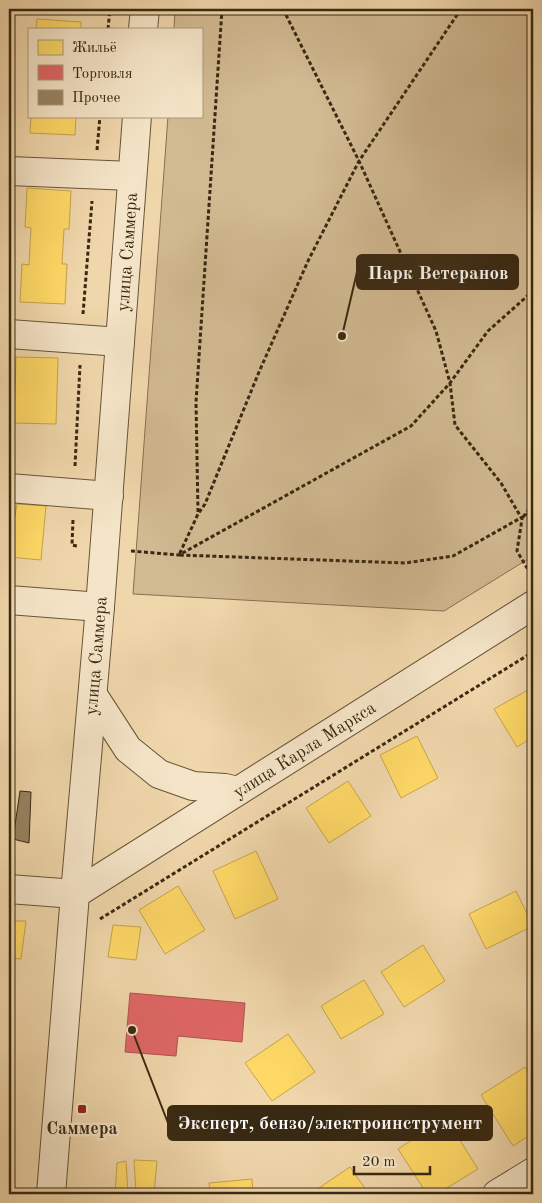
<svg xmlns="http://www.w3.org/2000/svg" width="542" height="1203" viewBox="0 0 542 1203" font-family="'Old Standard TT',serif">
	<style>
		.green { fill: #d1b991; stroke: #857152 }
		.homes { fill: #ffd966; stroke: #c4a44d }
		.shops { fill: #e06666; stroke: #ae544d }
		.building { fill: #988362; stroke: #392912 }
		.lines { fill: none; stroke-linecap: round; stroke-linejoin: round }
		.minor-casing { stroke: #675438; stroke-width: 30 }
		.path { stroke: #392912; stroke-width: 3; stroke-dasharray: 4 2.5; stroke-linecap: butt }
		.minor { stroke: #f5e5c8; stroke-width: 28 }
		.poi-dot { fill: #8f2418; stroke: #f5e5c8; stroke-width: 2 }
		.labels { text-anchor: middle; stroke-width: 5; stroke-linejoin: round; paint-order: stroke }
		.street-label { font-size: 18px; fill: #392912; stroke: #f5e5c8 }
		.poi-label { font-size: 18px; font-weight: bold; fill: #392912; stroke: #f5e5c8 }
		.leader { fill: none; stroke: #392912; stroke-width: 2 }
		.callout-dot { fill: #392912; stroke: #f5e5c8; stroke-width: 2 }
		.callout { fill: #392912; stroke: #392912; stroke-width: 2 }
		.callout-label { font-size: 19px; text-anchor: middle; font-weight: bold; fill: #fff }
	</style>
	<rect width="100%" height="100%" fill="#f0d7ab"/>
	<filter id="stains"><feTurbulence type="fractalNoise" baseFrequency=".004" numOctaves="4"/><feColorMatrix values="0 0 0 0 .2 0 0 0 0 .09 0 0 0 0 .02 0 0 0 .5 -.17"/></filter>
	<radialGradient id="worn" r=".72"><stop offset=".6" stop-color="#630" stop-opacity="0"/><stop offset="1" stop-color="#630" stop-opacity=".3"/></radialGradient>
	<path class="green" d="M 175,9 L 533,9 L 533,556 L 444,611 L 133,594 L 168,116 L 201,116 L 201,29 L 174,29 Z"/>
	<path class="homes" d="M 37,19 L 81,22 L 81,29 L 36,29 Z
		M 31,116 L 76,116 L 75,135 L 30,133 Z
		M 27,188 L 71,191 L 69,229 L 64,229 L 62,264 L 67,264 L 65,304 L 20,302 L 22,264 L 29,265 L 31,228 L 25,227 Z
		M 16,357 L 58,358 L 56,424 L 14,423 Z
		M 17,504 L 46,506 L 41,560 L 9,557 L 9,515 L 15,516 Z
		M 528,690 L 533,699 L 533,737 L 517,747 L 494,709 Z
		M 417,736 L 438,778 L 401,798 L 380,755 Z
		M 348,781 L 371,816 L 329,843 L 306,808 Z
		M 256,851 L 278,899 L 235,919 L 213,871 Z
		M 178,886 L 205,930 L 165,954 L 139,910 Z
		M 516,891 L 533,926 L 486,949 L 469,914 Z
		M 9,921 L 26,921 L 21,959 L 9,958 Z
		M 113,925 L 141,927 L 136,960 L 108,957 Z
		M 423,945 L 445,981 L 404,1007 L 381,972 Z
		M 364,980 L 384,1014 L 341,1039 L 321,1006 Z
		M 288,1034 L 315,1072 L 272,1101 L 245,1063 Z
		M 525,1067 L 533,1080 L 533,1133 L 513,1146 L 481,1095 Z
		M 446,1118 L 478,1169 L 437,1194 L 427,1194 L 398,1149 Z
		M 134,1160 L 157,1161 L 154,1194 L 136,1194 Z
		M 126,1161 L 128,1194 L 115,1194 L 117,1163 Z
		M 350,1167 L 369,1194 L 314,1194 L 313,1192 Z
		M 252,1179 L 253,1194 L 210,1194 L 209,1183 Z"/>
	<path class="shops" d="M 130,993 L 245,1003 L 242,1042 L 178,1036 L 176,1056 L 125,1052 Z"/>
	<path class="building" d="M 9,788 L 12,788 L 9,819 Z
		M 20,791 L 31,792 L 29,843 L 13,839 Z"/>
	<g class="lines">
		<defs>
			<g id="minor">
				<path d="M 143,29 L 145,9"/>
				<path d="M 9,171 L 132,176"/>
				<path d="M 9,334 L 120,342"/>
				<path d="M 9,488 L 109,496"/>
				<path d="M 9,600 L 100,607"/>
				<path d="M 93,695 L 128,749 L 159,774 L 193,786 L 225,788 L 238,791"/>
				<path d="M 9,889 L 75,894"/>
				<path id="s1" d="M 75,894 L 533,605"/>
				<path id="s2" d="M 51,1194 L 75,894 L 100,607 L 137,116"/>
				<path d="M 497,1194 L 533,1172"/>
			</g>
		</defs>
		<use href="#minor" class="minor-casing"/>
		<path class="path" d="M 283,9 L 359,161 L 436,331 L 450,383 L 455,425 L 501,483 L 522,519 L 517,551 L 533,578
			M 461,9 L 359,161 L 308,261 L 259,372 L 205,504 L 198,514 L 179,555 L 405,563 L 453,556 L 533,511
			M 108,29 L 110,9
			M 97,150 L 100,116
			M 83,314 L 92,201
			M 75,466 L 80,365
			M 198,512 L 196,402 L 222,9
			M 523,517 L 533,504
			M 73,520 L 72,545 L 77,546
			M 131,551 L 179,555 L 411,426 L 450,383 L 488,331 L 533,291
			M 100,919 L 533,652"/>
		<use href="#minor" class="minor"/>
	</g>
	<rect class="poi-dot" x="77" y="1104" width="10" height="10" rx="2.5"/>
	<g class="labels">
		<g class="street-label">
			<text dy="6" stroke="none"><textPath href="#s2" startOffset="945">улица Саммера</textPath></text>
			<text dy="6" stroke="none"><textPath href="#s2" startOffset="540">улица Саммера</textPath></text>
			<text dy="6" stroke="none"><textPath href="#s1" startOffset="271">улица Карла Маркса</textPath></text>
		</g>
		<g class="poi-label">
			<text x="82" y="1134">Саммера</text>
		</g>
	</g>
	<path class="leader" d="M342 336L357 272M132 1030L168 1123"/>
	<g class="callout-dot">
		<circle cx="342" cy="336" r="5"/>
		<circle cx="132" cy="1030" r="5"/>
	</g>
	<g class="callout">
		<rect x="357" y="255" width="161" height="34" rx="5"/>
		<rect x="168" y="1106" width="324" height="34" rx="5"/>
	</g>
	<g class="callout-label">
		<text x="438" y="279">Парк Ветеранов</text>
		<text x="330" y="1129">Эксперт, бензо/электроинструмент</text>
	</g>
	<rect width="542" height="1203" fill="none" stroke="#f0d7ab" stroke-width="30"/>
	<rect x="10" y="10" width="522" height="1183" fill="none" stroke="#392912" stroke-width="2.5"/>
	<rect x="15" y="15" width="512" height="1173" fill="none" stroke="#392912"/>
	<rect x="28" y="28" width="175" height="90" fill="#f5e5c8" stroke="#aa9a7f"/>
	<rect x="38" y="40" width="25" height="15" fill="#ffd966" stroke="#aa9a7f"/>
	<text x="72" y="52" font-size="15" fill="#392912">Жильё</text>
	<rect x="38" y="65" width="25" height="15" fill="#e06666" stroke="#aa9a7f"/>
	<text x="72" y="78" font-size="15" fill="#392912">Торговля</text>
	<rect x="38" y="90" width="25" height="15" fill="#988362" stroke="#aa9a7f"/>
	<text x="72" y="102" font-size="15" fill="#392912">Прочее</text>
	<path d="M354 1166v8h76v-8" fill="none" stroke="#392912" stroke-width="2.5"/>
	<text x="362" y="1166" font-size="15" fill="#392912" stroke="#f5e5c8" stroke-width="4" paint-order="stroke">20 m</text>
	<rect width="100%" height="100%" filter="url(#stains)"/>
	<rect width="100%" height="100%" fill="url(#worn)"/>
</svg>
